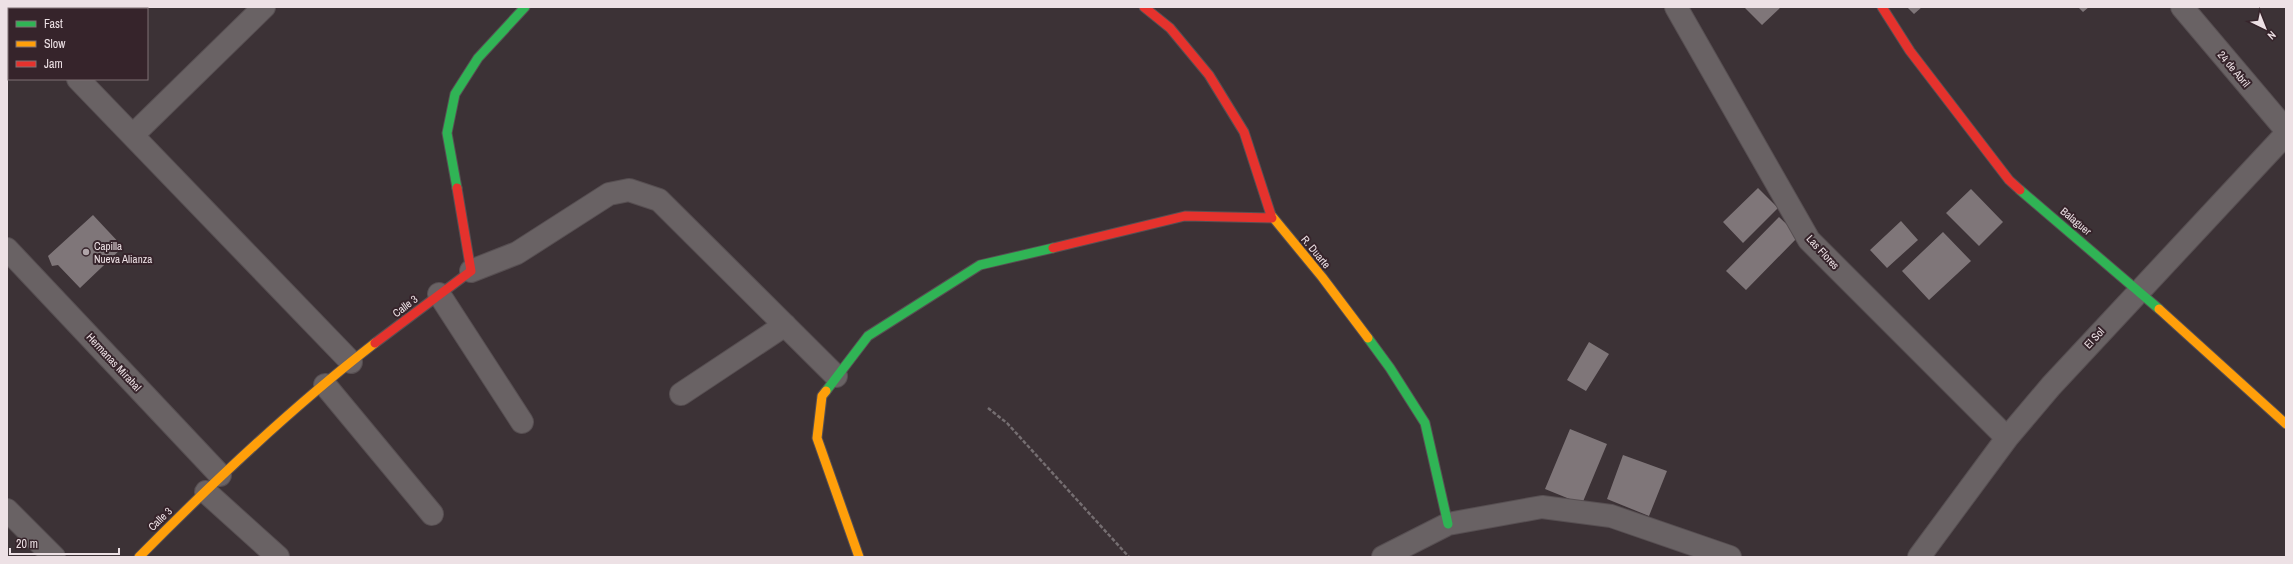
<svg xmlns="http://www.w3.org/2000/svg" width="2293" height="564" viewBox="0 0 2293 564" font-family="'Archivo Narrow',sans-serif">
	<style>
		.building { fill: #7f7679 }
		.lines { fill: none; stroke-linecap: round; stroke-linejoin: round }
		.street-casing { stroke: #574f52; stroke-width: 24 }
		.fast-casing { stroke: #574f52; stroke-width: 11 }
		.slow-casing { stroke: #574f52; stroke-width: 11 }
		.jam-casing { stroke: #574f52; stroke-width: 11 }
		.path { stroke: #756e71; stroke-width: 2.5; stroke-dasharray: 4 2; stroke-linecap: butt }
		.street { stroke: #696264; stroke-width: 22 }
		.fast { stroke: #30b455; stroke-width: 9 }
		.slow { stroke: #ff9f0a; stroke-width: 9 }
		.jam { stroke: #e5322d; stroke-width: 9 }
		.poi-dot { fill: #afa4a8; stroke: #36242b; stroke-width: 1.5 }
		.labels { text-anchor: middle; stroke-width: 4; stroke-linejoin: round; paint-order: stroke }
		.street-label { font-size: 11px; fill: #ede1e5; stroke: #36242b }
		.poi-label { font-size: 11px; fill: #ede1e5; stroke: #36242b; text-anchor: start }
	</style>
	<rect width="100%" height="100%" fill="#3c3236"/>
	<path class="building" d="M 1744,7 L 1781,7 L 1762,25 Z
		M 1907,7 L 1922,7 L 1914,14 Z
		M 2078,7 L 2089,7 L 2083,12 Z
		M 1758,188 L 1778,208 L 1743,243 L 1723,222 Z
		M 1971,189 L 2003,222 L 1979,246 L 1946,213 Z
		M 93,215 L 123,247 L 80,288 L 58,265 L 52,266 L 48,256 Z
		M 1779,217 L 1799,236 L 1746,290 L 1726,271 Z
		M 1901,221 L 1918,240 L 1887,268 L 1870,250 Z
		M 1943,232 L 1971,261 L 1929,300 L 1902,271 Z
		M 1589,342 L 1609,354 L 1586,391 L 1567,380 Z
		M 1570,429 L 1607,444 L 1582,504 L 1545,489 Z
		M 1623,455 L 1667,471 L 1649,516 L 1607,499 Z"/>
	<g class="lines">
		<defs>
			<path id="street" d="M 7,7 L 9,9
				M 1676,7 L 1809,240 L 2007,438
				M 2182,7 L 2286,130
				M 78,79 L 351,362
				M 133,135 L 264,7
				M 7,249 L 220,475
				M 471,271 L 517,253 L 609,194 L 629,190 L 659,200 L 836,376
				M 439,294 L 522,422
				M 325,385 L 432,514
				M 681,394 L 785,325
				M 206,492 L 278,557
				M 7,510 L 54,557
				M 1383,557 L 1448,524 L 1542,507 L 1611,516 L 1730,557
				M 1919,557 L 2007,438 L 2051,386 L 2286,134"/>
			<path id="fast" d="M 457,188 L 447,133 L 455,94 L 478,58 L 525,7
				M 2020,190 L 2159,309
				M 1368,338 L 1390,368 L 1425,423 L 1448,524
				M 826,391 L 868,336 L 980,265 L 1053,248"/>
			<path id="slow" d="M 1271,215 L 1322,277 L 1368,338
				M 2159,309 L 2286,424
				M 826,391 L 822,396 L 817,438 L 859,557
				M 139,557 C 214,481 291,408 375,343"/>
			<path id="jam" d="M 1144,7 L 1170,28 L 1209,75 L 1244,132 L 1271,215
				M 1882,7 L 1910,51 L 2009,180 L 2020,190
				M 1053,248 L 1185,216 L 1272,218
				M 375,343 L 471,271 L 457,188"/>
		</defs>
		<use href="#street" class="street-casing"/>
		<use href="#fast" class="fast-casing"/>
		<use href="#slow" class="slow-casing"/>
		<use href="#jam" class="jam-casing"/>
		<path class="path" d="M 988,408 L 1007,423 L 1129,557"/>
		<use href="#street" class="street"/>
		<use href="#fast" class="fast"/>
		<use href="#slow" class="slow"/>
		<use href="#jam" class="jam"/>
	</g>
	<circle class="poi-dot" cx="86" cy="252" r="4"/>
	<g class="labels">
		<g class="street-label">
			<text transform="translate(2234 69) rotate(50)" y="4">24 de Abril</text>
			<text transform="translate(2076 221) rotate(40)" y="4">Balaguer</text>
			<text transform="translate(1316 252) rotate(50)" y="4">R. Duarte</text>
			<text transform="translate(1823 252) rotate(47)" y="4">Las Flores</text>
			<text transform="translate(405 306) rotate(-37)" y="4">Calle 3</text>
			<text transform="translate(2094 338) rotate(-47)" y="4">El Sol</text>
			<text transform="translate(114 362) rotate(47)" y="4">Hermanas Mirabal</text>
			<text transform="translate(160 519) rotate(-44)" y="4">Calle 3</text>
		</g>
		<g class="poi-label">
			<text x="94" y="250">Capilla<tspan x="94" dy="13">Nueva Alianza</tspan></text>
		</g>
	</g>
	<rect width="2293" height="564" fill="none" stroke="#ede1e5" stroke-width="16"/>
	<rect x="8" y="8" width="140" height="72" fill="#36242b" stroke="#7f7075"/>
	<rect x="16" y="21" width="20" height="6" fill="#30b455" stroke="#7f7075"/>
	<text x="44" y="28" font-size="12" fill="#ede1e5">Fast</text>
	<rect x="16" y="41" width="20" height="6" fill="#ff9f0a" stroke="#7f7075"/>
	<text x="44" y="48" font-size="12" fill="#ede1e5">Slow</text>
	<rect x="16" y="61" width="20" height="6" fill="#e5322d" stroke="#7f7075"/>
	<text x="44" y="68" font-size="12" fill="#ede1e5">Jam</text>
	<g transform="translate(2265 28) rotate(137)" stroke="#36242b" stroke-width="3" paint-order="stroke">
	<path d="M0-3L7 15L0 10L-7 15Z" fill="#ede1e5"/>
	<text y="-6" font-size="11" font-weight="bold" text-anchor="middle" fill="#ede1e5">N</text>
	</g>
	<path d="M10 548v6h109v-6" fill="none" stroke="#ede1e5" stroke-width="2"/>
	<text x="16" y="548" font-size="12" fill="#ede1e5" stroke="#36242b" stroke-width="3" paint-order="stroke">20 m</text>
</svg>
